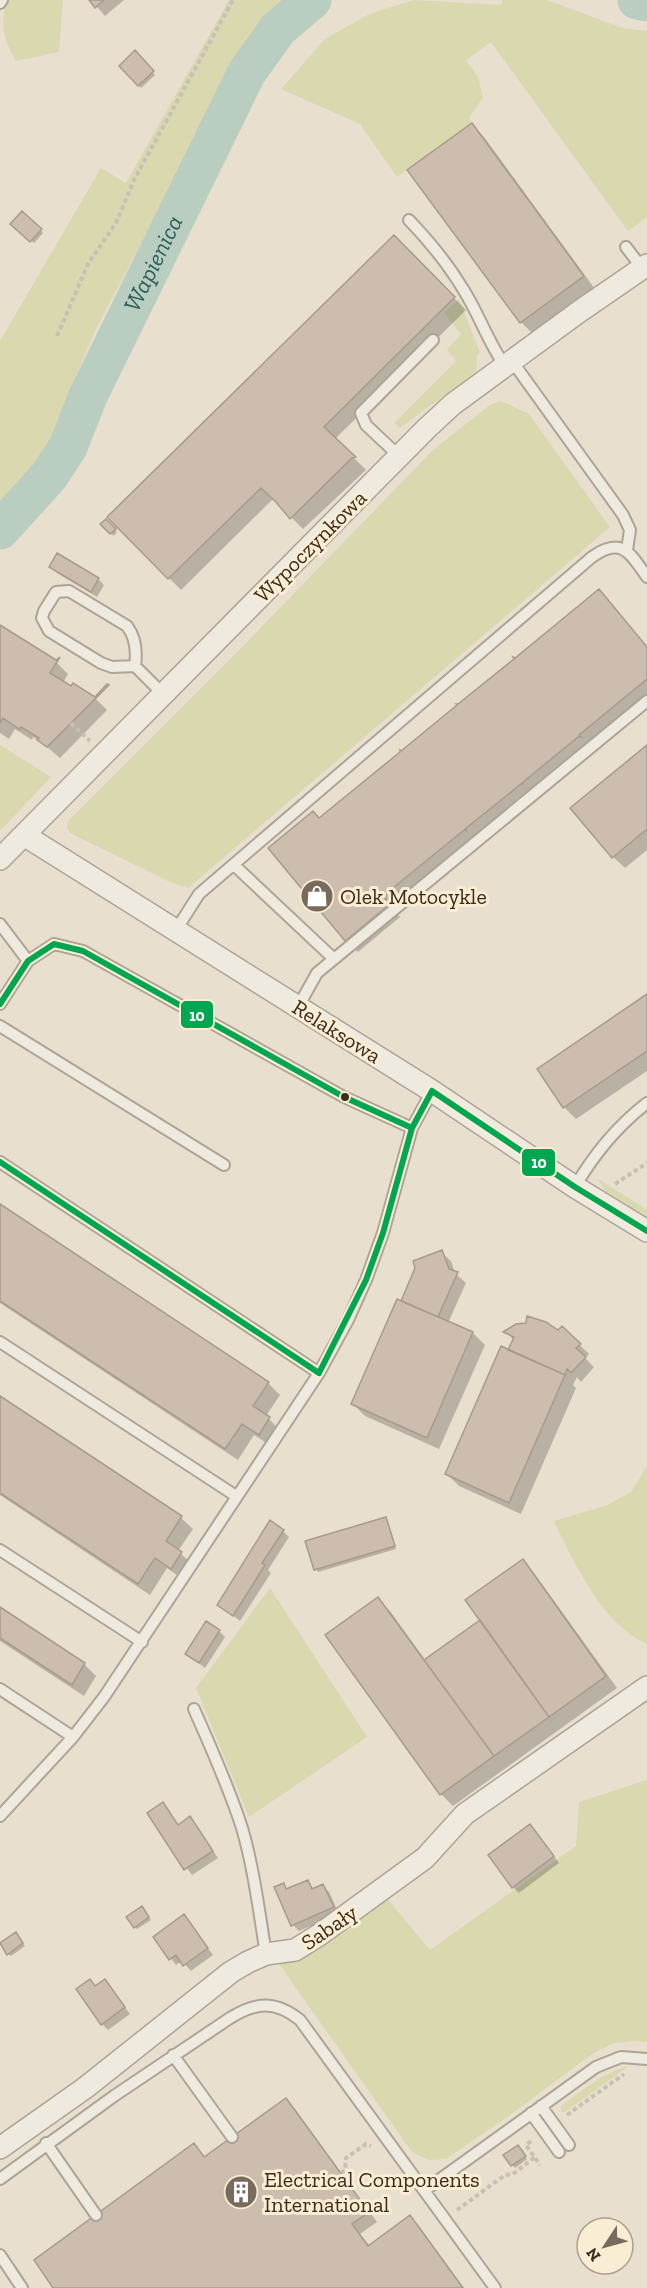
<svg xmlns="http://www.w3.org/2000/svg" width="647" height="2288" viewBox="0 0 647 2288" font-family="'Zilla Slab',serif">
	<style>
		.green { fill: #d9d8af }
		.shadow { fill: #0003 }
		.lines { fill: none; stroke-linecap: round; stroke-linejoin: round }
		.river { stroke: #b9cdc1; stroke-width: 39 }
		.building { fill: #ccbdae; stroke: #a89a8d; stroke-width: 1.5 }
		.lane-casing { stroke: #ada496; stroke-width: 14 }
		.street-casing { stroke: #ada496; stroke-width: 24 }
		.path { stroke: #c8c0b6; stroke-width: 4; stroke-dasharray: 4.5 3; stroke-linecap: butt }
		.lane { stroke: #efeae0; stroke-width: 10 }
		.street { stroke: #efeae0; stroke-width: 21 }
		.bus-1-casing { stroke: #f9edd3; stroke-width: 10 }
		.bus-1 { stroke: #00a651; stroke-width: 6 }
		.bus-dot { fill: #3d2c1d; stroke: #f9edd3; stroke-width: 2 }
		.labels { text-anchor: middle; stroke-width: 6; stroke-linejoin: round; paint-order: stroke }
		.street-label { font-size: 22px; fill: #3d2c1d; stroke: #f9edd3 }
		.poi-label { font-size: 22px; fill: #3d2c1d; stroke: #f9edd3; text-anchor: start }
		.water-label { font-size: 24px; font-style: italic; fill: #2b5e59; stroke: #f9edd3 }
		.line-badge { stroke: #f9edd3; stroke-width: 2 }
		.badge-label { font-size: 16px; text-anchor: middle; font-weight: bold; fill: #fff }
	</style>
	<rect width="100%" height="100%" fill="#e8dfce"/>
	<path class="green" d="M 7,0 L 63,0 L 59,52 L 16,61 C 3,39 0,24 7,0 Z
		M 229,0 L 289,0 L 268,15 L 232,61 L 161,205 L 95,331 L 71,388 L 50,459 L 0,518 L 0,341 L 101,168 L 126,183 Z
		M 414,0 L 502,5 L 502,0 L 547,0 L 622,28 L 647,31 L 647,217 L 628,231 L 491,42 L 466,60 L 478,77 L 483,97 L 469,118 L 472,123 L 397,177 L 360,124 L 281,89 L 325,39 L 369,14 Z
		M 459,299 L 480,353 L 477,355 L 476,372 L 400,428 L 394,423 L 456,361 L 447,350 L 461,334 L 444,313 Z
		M 501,401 L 529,414 L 610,527 L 188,888 L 172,883 L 70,833 L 67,827 L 68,821 L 248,641 L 433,450 L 490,405 Z
		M 0,745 L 51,777 L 0,831 Z
		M 597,1178 L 647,1210 L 647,1217 L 605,1191 Z
		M 647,1466 L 647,1644 C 601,1623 575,1564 554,1521 L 608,1505 L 632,1491 Z
		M 270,1588 L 367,1737 L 249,1817 L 196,1688 Z
		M 647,1780 L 647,2042 L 635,2041 L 614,2043 L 592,2054 L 510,2115 L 446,2159 L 429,2160 L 412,2152 L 279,1964 C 320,1954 352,1922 385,1896 L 430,1950 L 576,1846 L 579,1802 Z
		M 629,2066 L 565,2112 L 561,2112 L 561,2106 C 582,2091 603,2072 629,2066 Z"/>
	<path class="shadow" d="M 91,0 L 124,0 L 105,16 Z
		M 135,53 L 155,75 L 141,88 L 121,66 Z
		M 472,125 L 484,137 L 595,289 L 533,334 L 521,322 Z
		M 22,213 L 43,233 L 34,243 L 12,223 Z
		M 394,237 L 466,310 L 335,439 L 366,470 L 303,529 L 273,499 L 181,590 L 109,517 Z
		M 106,521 L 117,532 L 114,536 L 102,524 Z
		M 51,567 L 98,579 L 104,585 L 97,597 L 57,573 Z
		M 599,591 L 647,647 L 647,701 L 394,909 L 400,917 L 358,952 L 346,940 L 320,820 Z
		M 0,627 L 56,662 L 68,674 L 63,683 L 71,688 L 73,685 L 96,699 L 107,710 L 60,758 L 42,743 L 33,737 L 32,740 L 15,729 L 9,739 L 0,733 Z
		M 647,747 L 647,850 L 625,868 L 613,857 Z
		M 647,996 L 647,1071 L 576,1119 L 564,1107 Z
		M 0,1206 L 268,1383 L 280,1395 L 266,1416 L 281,1431 L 271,1446 L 254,1435 L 238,1460 L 0,1303 Z
		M 441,1252 L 451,1261 L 455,1273 L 466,1283 L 448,1323 L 473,1333 L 485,1345 L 439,1449 L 365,1416 L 353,1404 L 402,1303 Z
		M 562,1328 L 589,1354 L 585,1358 L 594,1367 L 581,1382 L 577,1377 L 573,1385 L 576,1388 L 521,1514 L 459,1486 L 447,1474 L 515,1354 L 514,1340 L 506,1332 L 558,1332 Z
		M 0,1398 L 181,1518 L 193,1529 L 178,1551 L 193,1565 L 184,1580 L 167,1568 L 150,1595 L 0,1495 Z
		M 386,1519 L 388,1521 L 396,1549 L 318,1572 L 316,1569 Z
		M 283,1531 L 289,1537 L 268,1570 L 271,1573 L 240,1621 L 218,1604 Z
		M 522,1561 L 534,1573 L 617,1688 L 453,1806 L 441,1794 L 327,1636 L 378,1599 L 390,1611 L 426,1661 L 483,1621 Z
		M 0,1608 L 84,1664 L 96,1676 L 84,1696 L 0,1641 Z
		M 219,1631 L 225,1637 L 205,1668 L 187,1654 Z
		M 163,1804 L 179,1826 L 190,1818 L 218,1858 L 192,1875 L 149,1814 Z
		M 536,1832 L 559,1863 L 519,1893 L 513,1887 Z
		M 307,1881 L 314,1889 L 323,1886 L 329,1892 L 339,1914 L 299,1931 L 293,1925 L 283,1885 L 289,1890 Z
		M 144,1911 L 151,1920 L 137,1929 L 135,1927 Z
		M 184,1916 L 213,1955 L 191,1971 L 182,1961 L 176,1965 L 155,1937 Z
		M 18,1937 L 25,1946 L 11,1956 L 8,1954 Z
		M 90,1981 L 96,1987 L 105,1981 L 130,2014 L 108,2030 L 102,2024 Z
		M 285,2100 L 295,2109 L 377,2222 L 360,2234 L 370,2246 L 410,2217 L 419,2226 L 464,2288 L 56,2288 L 194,2145 L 206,2158 Z
		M 520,2149 L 527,2159 L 515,2168 L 506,2156 Z"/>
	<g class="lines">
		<g class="river">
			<path d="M 637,0 L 647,2"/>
			<path id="s1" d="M 0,530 L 49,476 L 68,447 L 88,396 L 247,72 L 278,29 L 312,0"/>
		</g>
	</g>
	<path class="building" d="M 89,0 L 104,0 L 95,8 Z
		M 135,50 L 154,71 L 138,86 L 119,66 Z
		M 472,123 L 584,276 L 520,323 L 407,170 Z
		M 22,211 L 42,229 L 30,242 L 10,224 Z
		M 394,235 L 455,297 L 324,427 L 356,457 L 352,458 L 290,519 L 276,502 L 261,488 L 168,579 L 107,517 Z
		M 106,519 L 116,529 L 110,534 L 100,524 Z
		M 57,553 L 99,578 L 91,592 L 49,567 Z
		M 599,589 L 647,647 L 647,679 L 579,735 L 581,737 L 578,737 L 522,783 L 524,784 L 521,784 L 465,829 L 467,831 L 464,830 L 383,896 L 390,904 L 345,941 L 268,848 L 313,811 L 319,818 L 400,752 L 400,750 L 401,751 L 457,705 L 456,704 L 458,704 L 514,659 L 513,657 L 515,658 Z
		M 0,625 L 56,660 L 60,657 L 50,673 L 71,686 L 73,683 L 95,697 L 107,684 L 109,685 L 47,747 L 37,740 L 39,738 L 21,727 L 19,729 L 3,718 L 0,723 Z
		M 647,745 L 647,829 L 612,858 L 570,808 Z
		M 647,994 L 647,1051 L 563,1108 L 537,1069 Z
		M 0,1204 L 269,1382 L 253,1406 L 270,1417 L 259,1435 L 242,1424 L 225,1449 L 0,1301 Z
		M 442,1250 L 449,1269 L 458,1272 L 438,1317 L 401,1301 L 415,1268 L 413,1261 Z
		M 397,1299 L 473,1332 L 427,1438 L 351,1404 Z
		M 527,1316 L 546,1322 L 558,1330 L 562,1326 L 581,1344 L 576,1348 L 586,1357 L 571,1373 L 567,1369 L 565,1375 L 508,1350 L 514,1337 L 503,1332 L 516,1324 L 526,1323 Z
		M 501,1346 L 565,1375 L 509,1503 L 445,1474 Z
		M 0,1396 L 182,1516 L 166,1541 L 182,1552 L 171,1569 L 155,1558 L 138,1584 L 0,1493 Z
		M 386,1517 L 395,1546 L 314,1570 L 305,1541 Z
		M 270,1520 L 284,1530 L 262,1563 L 265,1565 L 233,1616 L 217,1605 Z
		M 523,1559 L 606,1676 L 549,1717 L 465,1600 Z
		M 378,1597 L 494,1756 L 440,1795 L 325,1635 Z
		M 0,1607 L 85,1663 L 72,1685 L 0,1638 Z
		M 480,1620 L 549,1717 L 494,1756 L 424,1660 Z
		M 206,1621 L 220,1630 L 199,1663 L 185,1654 Z
		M 163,1802 L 178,1825 L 190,1816 L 213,1851 L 184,1870 L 147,1813 Z
		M 530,1824 L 554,1856 L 512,1888 L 488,1855 Z
		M 308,1880 L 312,1889 L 323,1884 L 334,1907 L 291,1926 L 274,1887 L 284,1883 L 286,1889 Z
		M 142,1906 L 149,1917 L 134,1928 L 126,1917 Z
		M 184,1914 L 208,1948 L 183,1966 L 176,1955 L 169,1960 L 153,1937 Z
		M 16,1932 L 23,1943 L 7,1955 L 0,1943 Z
		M 90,1979 L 95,1986 L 105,1979 L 125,2007 L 101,2025 L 76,1989 Z
		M 286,2098 L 369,2212 L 352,2224 L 368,2246 L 410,2215 L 463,2288 L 53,2288 L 34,2260 L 194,2143 L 204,2157 Z
		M 518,2145 L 526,2156 L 511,2166 L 503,2155 Z"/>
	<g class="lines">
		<defs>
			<path id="lane" d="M 0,3 L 2,0
				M 409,220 C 430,242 448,264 463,289 C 479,314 488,342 505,366
				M 626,247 L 642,268
				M 512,361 L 623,515 L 630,530 L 627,550
				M 399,456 L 366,425 L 361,413 L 433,340
				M 135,666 C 137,652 136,638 127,626 L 69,591 L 56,592 L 44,611 L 42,618 L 49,631 L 101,663 L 112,667 L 135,666 L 163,694
				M 234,865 L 334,959
				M 0,924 L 28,961
				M 176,930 L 199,894 L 592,557 C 622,536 630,553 647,577
				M 0,1004 L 28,961 L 54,944 L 83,951 L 344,1097 L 412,1128
				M 298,1007 L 317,973 L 647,701
				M 0,1026 L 224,1165
				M 0,1162 L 319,1373
				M 575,1187 C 594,1154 616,1127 647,1103
				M 0,1342 L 236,1496
				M 0,1550 L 142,1642
				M 0,1689 L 73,1737
				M 194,1709 C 211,1748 229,1787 242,1828 C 254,1869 259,1912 266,1954
				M 0,1816 L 73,1737 L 104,1697 L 319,1373 L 348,1320 L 366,1280 L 383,1233 L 412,1128 L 432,1091
				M 173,2055 L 232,2137
				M 541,2106 L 569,2145
				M 531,2113 L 559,2152
				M 46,2143 L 96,2215
				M 0,2179 L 114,2096 L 230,2018 C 256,2002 275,2000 300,2020 L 495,2288
				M 425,2190 L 596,2067 L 621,2057 L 647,2059
				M 0,2255 L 22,2288"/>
			<path id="street" d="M 24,835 L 432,1091 L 575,1187 L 647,1231
				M 0,859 L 427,428 L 453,404 L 580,311 L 647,265
				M 0,2148 L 85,2088 L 231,1972 L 248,1962 L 266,1954 L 295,1950 L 319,1935 L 425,1858 L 465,1814 L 647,1687"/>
		</defs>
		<use href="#lane" class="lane-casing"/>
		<use href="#street" class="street-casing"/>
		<path class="path" d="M 57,336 L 88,264 L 116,223 L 135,178 L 233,0
			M 71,723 L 90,741
			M 615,1184 L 647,1163
			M 567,2115 L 624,2074
			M 531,2141 L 526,2145 L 540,2165
			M 341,2173 L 345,2170 L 346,2158 L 366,2144 L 371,2146
			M 457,2210 L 505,2175 L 513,2174 L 535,2157"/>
		<use href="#lane" class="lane"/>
		<use href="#street" class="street"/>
		<defs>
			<path id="bus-1" d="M 0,1004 L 28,961 L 54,944 L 83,951 L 344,1097 L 412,1128
				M 432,1091 L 575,1187 L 647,1231
				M 0,1162 L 319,1373 L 366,1280 L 383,1233 L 412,1128 L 432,1091"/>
		</defs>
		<use href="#bus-1" class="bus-1-casing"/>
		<use href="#bus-1" class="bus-1"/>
	</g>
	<defs>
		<symbol id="shop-disc" viewBox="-11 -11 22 22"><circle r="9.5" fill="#796b5b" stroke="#f9edd3"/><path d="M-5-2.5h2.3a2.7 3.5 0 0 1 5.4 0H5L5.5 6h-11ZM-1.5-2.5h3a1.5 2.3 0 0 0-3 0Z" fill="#fff"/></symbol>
		<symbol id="building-disc" viewBox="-11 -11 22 22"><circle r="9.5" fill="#796b5b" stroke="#f9edd3"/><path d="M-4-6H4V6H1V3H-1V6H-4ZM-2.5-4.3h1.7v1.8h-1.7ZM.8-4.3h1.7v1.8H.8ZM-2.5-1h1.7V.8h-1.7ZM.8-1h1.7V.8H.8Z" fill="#fff"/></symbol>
	</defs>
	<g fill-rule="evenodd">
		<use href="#shop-disc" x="298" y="877" width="38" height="38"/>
		<use href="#building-disc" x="222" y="2173" width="38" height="38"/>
	</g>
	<circle class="bus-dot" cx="345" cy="1097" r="5"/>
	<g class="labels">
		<g class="street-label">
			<text transform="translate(310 546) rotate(-45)" y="8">Wypoczynkowa</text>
			<text transform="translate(337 1031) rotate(32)" y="8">Relaksowa</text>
			<text transform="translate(329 1927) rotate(-34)" y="8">Sabały</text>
		</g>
		<g class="poi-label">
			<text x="340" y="904">Olek Motocykle</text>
			<text x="264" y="2187">Electrical Components<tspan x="264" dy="25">International</tspan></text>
		</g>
		<g class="water-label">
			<text dy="8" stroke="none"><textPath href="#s1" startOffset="310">Wapienica</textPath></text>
		</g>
	</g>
	<g class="line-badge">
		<rect x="180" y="1000" width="34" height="29" rx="6" fill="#00a651"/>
		<rect x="521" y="1148" width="35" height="29" rx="6" fill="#00a651"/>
	</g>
	<g class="badge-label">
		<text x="197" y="1021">10</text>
		<text x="539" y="1168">10</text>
	</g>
	<g transform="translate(605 2246) rotate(234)"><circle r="28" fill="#f9edd3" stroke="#aea08a" stroke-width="1.5"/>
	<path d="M0-4.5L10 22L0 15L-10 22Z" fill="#796b5b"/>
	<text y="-9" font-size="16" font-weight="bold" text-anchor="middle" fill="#3d2c1d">N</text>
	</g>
</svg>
